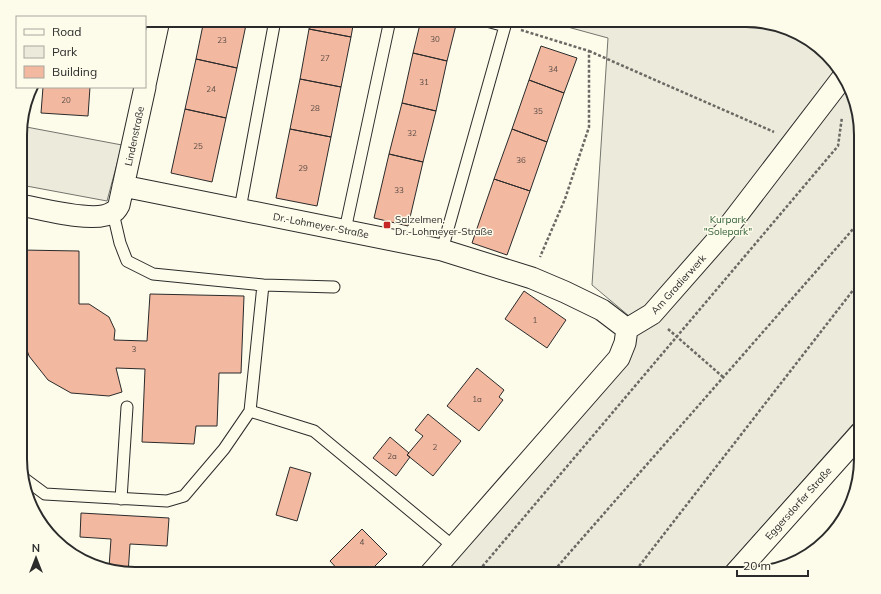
<svg xmlns="http://www.w3.org/2000/svg" width="881" height="594" viewBox="0 0 881 594" font-family="Mulish,sans-serif">
	<style>
		.green { fill: #ecebdb; stroke: #74746e }
		.parking { fill: #eceadb; stroke: #74746e }
		.building { fill: #f2b8a0; stroke: #2b2b2b }
		.lines { fill: none; stroke-linecap: round; stroke-linejoin: round }
		.lane-casing { stroke: #2b2b2b; stroke-width: 13 }
		.street-casing { stroke: #2b2b2b; stroke-width: 23 }
		.secondary-casing { stroke: #2b2b2b; stroke-width: 24 }
		.path { stroke: #6a6964; stroke-width: 2.5; stroke-dasharray: 3 2; stroke-linecap: butt }
		.lane { stroke: #fdfbea; stroke-width: 11 }
		.street { stroke: #fdfbea; stroke-width: 21 }
		.secondary { stroke: #fdfbea; stroke-width: 22 }
		.poi-dot { fill: #c62828; stroke: #fdfbea; stroke-width: 1.5 }
		.labels { text-anchor: middle; stroke-width: 3; stroke-linejoin: round; paint-order: stroke }
		.number-label { font-size: 8px; fill: #5d4e48 }
		.street-label { font-size: 10px; fill: #2b2b2b; stroke: #fdfbea }
		.poi-label { font-size: 10px; fill: #2b2b2b; stroke: #fdfbea; text-anchor: start }
		.park-label { font-size: 10px; fill: #34623c; stroke: #fdfbea }
		.rim { fill: none; stroke: #2b2b2b; stroke-width: 2 }
	</style>
	<rect width="100%" height="100%" fill="#fdfbea"/>
	<path class="green" d="M 542,20 L 753,20 L 816,44 L 849,84 L 861,128 L 861,415 L 720,574 L 441,574 L 641,326 L 592,285 L 608,38 Z"/>
	<path class="parking" d="M 21,126 L 122,145 L 107,201 L 21,185 Z"/>
	<path class="building" d="M 204,20 L 247,20 L 237,68 L 196,59 Z
		M 311,20 L 354,20 L 351,37 L 309,29 Z
		M 421,20 L 437,20 L 456,25 L 447,61 L 413,53 Z
		M 309,29 L 351,37 L 341,87 L 300,79 Z
		M 541,46 L 577,58 L 564,93 L 529,80 Z
		M 413,53 L 447,61 L 436,111 L 402,103 Z
		M 196,59 L 237,68 L 226,118 L 185,109 Z
		M 300,79 L 341,87 L 331,137 L 290,129 Z
		M 529,80 L 564,93 L 547,142 L 512,129 Z
		M 43,87 L 90,87 L 88,116 L 41,113 Z
		M 402,103 L 436,111 L 423,162 L 389,154 Z
		M 185,109 L 226,118 L 212,182 L 171,173 Z
		M 290,129 L 331,137 L 317,206 L 276,198 Z
		M 512,129 L 547,142 L 530,191 L 494,179 Z
		M 389,154 L 423,162 L 408,226 L 374,218 Z
		M 494,179 L 530,191 L 507,255 L 472,243 Z
		M 21,250 L 79,251 L 79,304 L 89,304 L 109,317 L 115,330 L 114,340 L 147,341 L 150,294 L 244,296 L 241,373 L 219,373 L 217,426 L 196,426 L 194,444 L 142,442 L 145,369 L 116,368 L 122,392 L 109,396 L 71,393 L 48,380 L 29,356 L 21,333 Z
		M 524,291 L 566,320 L 547,348 L 505,319 Z
		M 477,368 L 504,390 L 499,397 L 503,400 L 479,431 L 447,406 Z
		M 428,414 L 461,441 L 433,476 L 407,455 L 423,436 L 415,430 Z
		M 390,437 L 409,453 L 407,455 L 410,457 L 396,476 L 373,458 Z
		M 290,467 L 311,473 L 297,521 L 276,515 Z
		M 81,513 L 169,518 L 167,546 L 130,544 L 128,574 L 109,567 L 111,539 L 80,537 Z
		M 362,529 L 387,554 L 367,574 L 342,574 L 330,561 Z"/>
	<g class="lines">
		<defs>
			<path id="lane" d="M 240,209 L 275,20
				M 345,230 L 390,20
				M 442,250 L 505,26 L 483,20
				M 263,285 L 334,287
				M 250,411 L 314,431 L 454,547
				M 22,477 L 45,494 L 167,501 L 184,496 L 224,449 L 250,411 L 263,285 L 153,274 L 127,261 L 120,243 L 113,213
				M 121,499 L 127,407"/>
			<path id="street" d="M 145,85 L 159,20
				M 123,186 L 442,250 L 532,278 L 565,292 L 602,310 L 627,329
				M 21,205 C 41,209 97,224 113,212 C 116,211 118,207 119,205 L 145,87
				M 627,329 L 652,314 L 725,231 L 843,77
				M 430,574 L 619,358 L 625,343 L 627,329"/>
			<path id="secondary" d="M 735,574 L 861,433"/>
		</defs>
		<use href="#lane" class="lane-casing"/>
		<use href="#street" class="street-casing"/>
		<use href="#secondary" class="secondary-casing"/>
		<path class="path" d="M 521,30 L 589,51 L 589,127 L 565,199 L 540,257
			M 589,51 L 774,132
			M 668,329 L 723,377
			M 476,574 L 838,146 L 842,117
			M 551,574 L 861,220
			M 633,574 L 861,280"/>
		<use href="#lane" class="lane"/>
		<use href="#street" class="street"/>
		<use href="#secondary" class="secondary"/>
	</g>
	<rect class="poi-dot" x="383" y="221" width="8" height="8" rx="2"/>
	<g class="labels">
		<g class="number-label">
			<text x="435" y="42">30</text>
			<text x="222" y="43">23</text>
			<text x="325" y="61">27</text>
			<text x="553" y="72">34</text>
			<text x="424" y="85">31</text>
			<text x="211" y="92">24</text>
			<text x="66" y="103">20</text>
			<text x="315" y="111">28</text>
			<text x="538" y="114">35</text>
			<text x="412" y="136">32</text>
			<text x="198" y="149">25</text>
			<text x="521" y="163">36</text>
			<text x="303" y="171">29</text>
			<text x="399" y="193">33</text>
			<text x="535" y="323">1</text>
			<text x="134" y="352">3</text>
			<text x="477" y="402">1a</text>
			<text x="435" y="450">2</text>
			<text x="392" y="459">2a</text>
			<text x="362" y="545">4</text>
		</g>
		<g class="street-label">
			<text transform="translate(134 136) rotate(-78)" y="4">Lindenstraße</text>
			<text transform="translate(321 225) rotate(11)" y="4">Dr.-Lohmeyer-Straße</text>
			<text transform="translate(678 284) rotate(-48)" y="4">Am Gradierwerk</text>
			<text transform="translate(798 503) rotate(-48)" y="4">Eggersdorfer Straße</text>
		</g>
		<g class="poi-label">
			<text x="395" y="223">Salzelmen,<tspan x="395" dy="12">Dr.-Lohmeyer-Straße</tspan></text>
		</g>
		<g class="park-label">
			<text x="728" y="223">Kurpark<tspan x="728" dy="12">"Solepark"</tspan></text>
		</g>
	</g>
	<path d="M0 0H881V594H0ZM135 27H746A108 108 0 0 1 854 135V459A108 108 0 0 1 746 567H135A108 108 0 0 1 27 459V135A108 108 0 0 1 135 27Z" fill="#fdfbea" fill-rule="evenodd"/>
	<path class="rim" d="M135 27H746A108 108 0 0 1 854 135V459A108 108 0 0 1 746 567H135A108 108 0 0 1 27 459V135A108 108 0 0 1 135 27Z"/>
	<rect x="16" y="16" width="130" height="72" fill="#fdfbea" stroke="#a9a89e"/>
	<rect x="24" y="29" width="20" height="6" fill="#fdfbea" stroke="#a9a89e"/>
	<text x="52" y="36" font-size="12" fill="#2b2b2b">Road</text>
	<rect x="24" y="46" width="20" height="12" fill="#ecebdb" stroke="#a9a89e"/>
	<text x="52" y="56" font-size="12" fill="#2b2b2b">Park</text>
	<rect x="24" y="66" width="20" height="12" fill="#f2b8a0" stroke="#a9a89e"/>
	<text x="52" y="76" font-size="12" fill="#2b2b2b">Building</text>
	<g transform="translate(36 558)" stroke="#fdfbea" stroke-width="3" paint-order="stroke">
	<path d="M0-3L7 15L0 10L-7 15Z" fill="#2b2b2b"/>
	<text y="-6" font-size="11" font-weight="bold" text-anchor="middle" fill="#2b2b2b">N</text>
	</g>
	<path d="M737 570v6h71v-6" fill="none" stroke="#2b2b2b" stroke-width="2"/>
	<text x="743" y="570" font-size="12" fill="#2b2b2b" stroke="#fdfbea" stroke-width="3" paint-order="stroke">20 m</text>
</svg>
